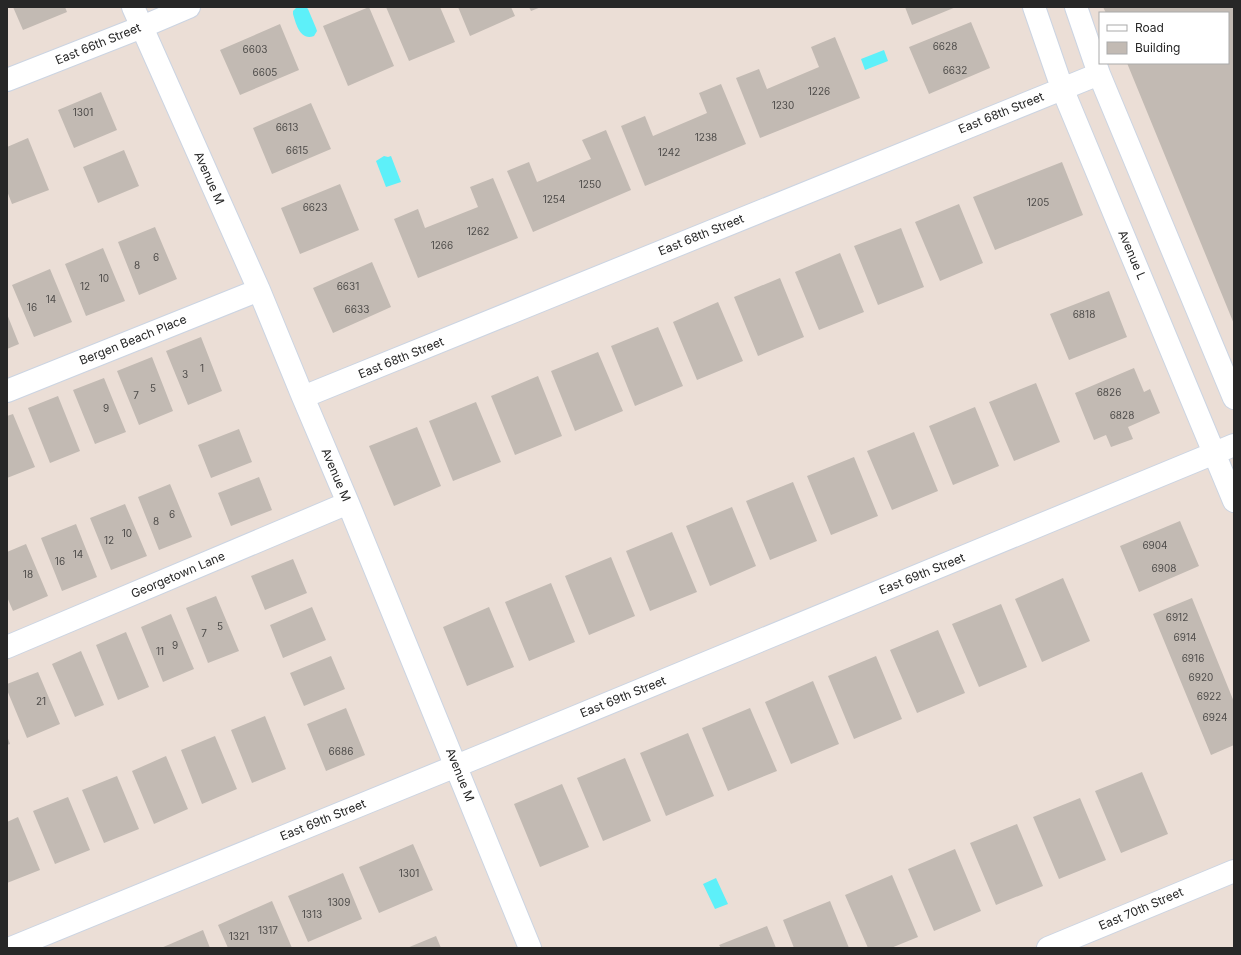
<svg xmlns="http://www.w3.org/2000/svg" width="1241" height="955" viewBox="0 0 1241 955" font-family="Inter,sans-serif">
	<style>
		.water { fill: #5df0f9 }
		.building { fill: #c2bab3 }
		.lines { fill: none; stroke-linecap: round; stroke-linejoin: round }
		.minor-casing { stroke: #cbd4e2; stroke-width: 24 }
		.minor { stroke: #fff; stroke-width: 22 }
		.labels { text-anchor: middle; stroke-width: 3; stroke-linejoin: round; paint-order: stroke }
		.number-label { font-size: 10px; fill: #4e4c4a }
		.street-label { font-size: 12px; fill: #272727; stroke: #fff }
	</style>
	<rect width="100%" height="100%" fill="#ebded6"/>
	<path class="water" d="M 297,7 L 306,7 L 308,9 L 316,28 L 317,31 L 314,36 C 300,41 296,24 293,14 L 293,11 Z
		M 884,50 L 888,61 L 865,70 L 861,59 Z
		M 384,156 L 388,157 L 391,156 L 401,182 L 386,187 L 376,161 Z
		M 716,878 L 728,904 L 715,909 L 703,884 Z"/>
	<path class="building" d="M 13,7 L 65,7 L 67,12 L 23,30 Z
		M 369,7 L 394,66 L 348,86 L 323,26 Z
		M 386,7 L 440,7 L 455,42 L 409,61 Z
		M 458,7 L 511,7 L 515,16 L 470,36 Z
		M 529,7 L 541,7 L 531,11 Z
		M 905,7 L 956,7 L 912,25 Z
		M 1103,7 L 1234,7 L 1234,324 L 1127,63 L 1228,63 L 1228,13 L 1106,13 Z
		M 971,22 L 990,68 L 929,94 L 909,47 Z
		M 280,24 L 299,70 L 240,95 L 220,50 Z
		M 835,37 L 860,98 L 760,138 L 736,78 L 759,69 L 767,89 L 819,67 L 811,47 Z
		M 721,84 L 746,144 L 645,186 L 621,126 L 645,116 L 653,136 L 707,113 L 699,93 Z
		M 101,92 L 117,130 L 74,148 L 58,110 Z
		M 311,103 L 331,149 L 272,174 L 253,128 Z
		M 606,130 L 631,190 L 533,232 L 507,171 L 529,162 L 537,182 L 591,159 L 582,140 Z
		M 28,138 L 49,190 L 12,204 L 7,191 L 7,147 Z
		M 124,150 L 139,186 L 98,203 L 83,167 Z
		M 1062,162 L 1083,215 L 995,250 L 973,197 Z
		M 493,178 L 518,238 L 418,278 L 394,219 L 418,209 L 425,228 L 478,207 L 470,187 Z
		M 340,184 L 359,230 L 300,254 L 281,208 Z
		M 959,204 L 983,263 L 940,281 L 915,222 Z
		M 155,227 L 177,279 L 139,295 L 118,242 Z
		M 901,228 L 924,287 L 878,305 L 854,246 Z
		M 103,248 L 125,301 L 86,316 L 65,264 Z
		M 840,253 L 864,312 L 819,330 L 795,272 Z
		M 372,262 L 391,307 L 333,333 L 313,288 Z
		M 50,269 L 72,322 L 34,337 L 12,285 Z
		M 780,278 L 804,337 L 758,356 L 734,297 Z
		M 1109,291 L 1127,337 L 1069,360 L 1050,314 Z
		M 718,302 L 743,361 L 697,380 L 673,322 Z
		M 7,314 L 19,344 L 7,349 Z
		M 658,327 L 683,386 L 635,406 L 611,346 Z
		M 201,337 L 222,391 L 188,405 L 166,351 Z
		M 598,352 L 623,411 L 575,431 L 551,371 Z
		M 152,357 L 173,411 L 139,425 L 117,371 Z
		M 1134,368 L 1144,392 L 1150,389 L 1160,413 L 1128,427 L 1133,439 L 1111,447 L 1106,435 L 1094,440 L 1075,393 Z
		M 538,376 L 562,436 L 515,455 L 491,396 Z
		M 104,378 L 126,432 L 95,444 L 73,390 Z
		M 1036,383 L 1060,442 L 1014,461 L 989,402 Z
		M 58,396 L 80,451 L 50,463 L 28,408 Z
		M 476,402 L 501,462 L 453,481 L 429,421 Z
		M 975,407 L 999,466 L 953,485 L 929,426 Z
		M 13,414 L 35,467 L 7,478 L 7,416 Z
		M 417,427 L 441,486 L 394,506 L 369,446 Z
		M 239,429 L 252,462 L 211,478 L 198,445 Z
		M 914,432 L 938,491 L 892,510 L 867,451 Z
		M 854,457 L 878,516 L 831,535 L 807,476 Z
		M 259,477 L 272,510 L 231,526 L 218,493 Z
		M 793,482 L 817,541 L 770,560 L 746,501 Z
		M 170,484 L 192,537 L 159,550 L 138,497 Z
		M 125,504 L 147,556 L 111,570 L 90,518 Z
		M 732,507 L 756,566 L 710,586 L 686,526 Z
		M 1180,521 L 1199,566 L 1139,592 L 1120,546 Z
		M 76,524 L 97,577 L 62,591 L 41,538 Z
		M 672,532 L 697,592 L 650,611 L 626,551 Z
		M 26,544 L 48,596 L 13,611 L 7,597 L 7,552 Z
		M 611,557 L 635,616 L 589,635 L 565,576 Z
		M 293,559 L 307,593 L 265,610 L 251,576 Z
		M 1063,578 L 1090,641 L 1042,662 L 1015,599 Z
		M 551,583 L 575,642 L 529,661 L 505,602 Z
		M 216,596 L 239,651 L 208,663 L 186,608 Z
		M 1192,598 L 1234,702 L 1234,745 L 1211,755 L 1153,614 Z
		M 1001,604 L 1027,667 L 979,687 L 952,624 Z
		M 312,607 L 326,640 L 283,658 L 270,625 Z
		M 489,607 L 514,667 L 467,686 L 443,627 Z
		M 171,614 L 194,669 L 163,682 L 141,627 Z
		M 938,630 L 965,693 L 917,713 L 890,650 Z
		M 126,632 L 149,687 L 118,700 L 96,645 Z
		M 81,651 L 104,705 L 75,717 L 52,664 Z
		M 331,656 L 345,689 L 304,706 L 290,673 Z
		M 876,656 L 902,719 L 854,739 L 828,676 Z
		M 38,672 L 60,724 L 27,738 L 7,690 L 7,684 Z
		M 813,681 L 839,744 L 791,764 L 765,702 Z
		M 346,708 L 365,755 L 326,771 L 307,724 Z
		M 750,708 L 777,771 L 728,791 L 702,728 Z
		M 265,716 L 286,769 L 252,783 L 231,730 Z
		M 688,733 L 714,796 L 666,816 L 640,753 Z
		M 7,736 L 10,744 L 7,745 Z
		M 215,736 L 237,789 L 202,804 L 181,750 Z
		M 166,756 L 188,809 L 154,824 L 132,771 Z
		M 625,758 L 651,821 L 603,841 L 577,778 Z
		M 1142,772 L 1168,834 L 1121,853 L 1095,791 Z
		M 117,776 L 139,829 L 104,843 L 82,790 Z
		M 562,784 L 589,847 L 540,867 L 514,804 Z
		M 68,797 L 90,850 L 55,864 L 33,811 Z
		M 1080,798 L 1106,860 L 1059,879 L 1033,817 Z
		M 18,817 L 40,870 L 7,883 L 7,822 Z
		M 1017,824 L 1043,886 L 996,905 L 970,843 Z
		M 413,844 L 433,890 L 379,913 L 359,867 Z
		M 955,849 L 981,911 L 934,931 L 908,869 Z
		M 343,873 L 362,919 L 308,942 L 288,896 Z
		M 892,875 L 918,937 L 891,948 L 868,948 L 845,895 Z
		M 272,901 L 292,948 L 228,948 L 218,925 Z
		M 830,901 L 849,948 L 794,948 L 783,920 Z
		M 767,926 L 776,948 L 721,948 L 719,945 Z
		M 203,930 L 210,948 L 161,948 Z
		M 436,936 L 441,948 L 407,948 Z"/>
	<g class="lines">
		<defs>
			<path id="minor" d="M 133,7 L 259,290 L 303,397 L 348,503 L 530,948
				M 1034,7 L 1062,88 L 1234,501
				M 1076,7 L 1099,74 L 1234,398
				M 7,80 L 142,27 L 189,7
				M 7,391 L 259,290
				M 303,397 L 1099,74
				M 7,647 L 348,503
				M 11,948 L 483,755 L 1234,445
				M 1048,948 L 1234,871"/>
		</defs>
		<use href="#minor" class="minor-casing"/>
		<use href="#minor" class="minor"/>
	</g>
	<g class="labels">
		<g class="number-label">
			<text x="945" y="50">6628</text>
			<text x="255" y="53">6603</text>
			<text x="955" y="74">6632</text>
			<text x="265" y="76">6605</text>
			<text x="819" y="95">1226</text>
			<text x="783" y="109">1230</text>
			<text x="83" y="116">1301</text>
			<text x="287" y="131">6613</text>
			<text x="706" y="141">1238</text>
			<text x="297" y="154">6615</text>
			<text x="669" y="156">1242</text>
			<text x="590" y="188">1250</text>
			<text x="554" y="203">1254</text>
			<text x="1038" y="206">1205</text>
			<text x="315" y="211">6623</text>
			<text x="478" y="235">1262</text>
			<text x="442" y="249">1266</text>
			<text x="156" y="261">6</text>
			<text x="137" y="269">8</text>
			<text x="104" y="282">10</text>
			<text x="85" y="290">12</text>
			<text x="348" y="290">6631</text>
			<text x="51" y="303">14</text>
			<text x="32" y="311">16</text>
			<text x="357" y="313">6633</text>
			<text x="1084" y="318">6818</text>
			<text x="202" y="372">1</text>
			<text x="185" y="378">3</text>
			<text x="153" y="392">5</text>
			<text x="1109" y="396">6826</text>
			<text x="136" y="399">7</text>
			<text x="106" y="412">9</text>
			<text x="1122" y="419">6828</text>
			<text x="172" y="518">6</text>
			<text x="156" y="525">8</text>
			<text x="127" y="537">10</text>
			<text x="109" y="544">12</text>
			<text x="1155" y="549">6904</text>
			<text x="78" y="558">14</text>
			<text x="60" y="565">16</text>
			<text x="1164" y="572">6908</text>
			<text x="28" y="578">18</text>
			<text x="1177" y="621">6912</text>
			<text x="220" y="630">5</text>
			<text x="204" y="637">7</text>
			<text x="1185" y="641">6914</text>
			<text x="175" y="649">9</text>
			<text x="160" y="655">11</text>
			<text x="1193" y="662">6916</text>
			<text x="1201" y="681">6920</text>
			<text x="1209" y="700">6922</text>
			<text x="41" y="705">21</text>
			<text x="1215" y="721">6924</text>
			<text x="341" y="755">6686</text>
			<text x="409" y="877">1301</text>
			<text x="339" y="906">1309</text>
			<text x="312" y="918">1313</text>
			<text x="268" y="934">1317</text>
			<text x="239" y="940">1321</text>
		</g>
		<g class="street-label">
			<text transform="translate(98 44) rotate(-22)" y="4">East 66th Street</text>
			<text transform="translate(1001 113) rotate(-22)" y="4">East 68th Street</text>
			<text transform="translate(209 178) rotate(66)" y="4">Avenue M</text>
			<text transform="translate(701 235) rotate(-22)" y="4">East 68th Street</text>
			<text transform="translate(1132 255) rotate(67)" y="4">Avenue L</text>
			<text transform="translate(133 340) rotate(-22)" y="4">Bergen Beach Place</text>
			<text transform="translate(401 358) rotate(-22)" y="4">East 68th Street</text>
			<text transform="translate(336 475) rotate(67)" y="4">Avenue M</text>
			<text transform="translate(922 574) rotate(-22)" y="4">East 69th Street</text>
			<text transform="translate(178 575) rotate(-23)" y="4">Georgetown Lane</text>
			<text transform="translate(623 697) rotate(-22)" y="4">East 69th Street</text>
			<text transform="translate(460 775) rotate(68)" y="4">Avenue M</text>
			<text transform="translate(323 820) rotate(-22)" y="4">East 69th Street</text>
			<text transform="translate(1141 909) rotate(-23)" y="4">East 70th Street</text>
		</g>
	</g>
	<rect width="1241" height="955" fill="none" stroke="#272727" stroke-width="16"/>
	<rect x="1099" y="12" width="130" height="52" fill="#ffffff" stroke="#a9a9a9"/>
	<rect x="1107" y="25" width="20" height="6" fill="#ffffff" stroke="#a9a9a9"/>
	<text x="1135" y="32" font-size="12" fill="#272727">Road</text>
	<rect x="1107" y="42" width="20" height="12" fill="#c2bab3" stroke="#a9a9a9"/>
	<text x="1135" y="52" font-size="12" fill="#272727">Building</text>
</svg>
